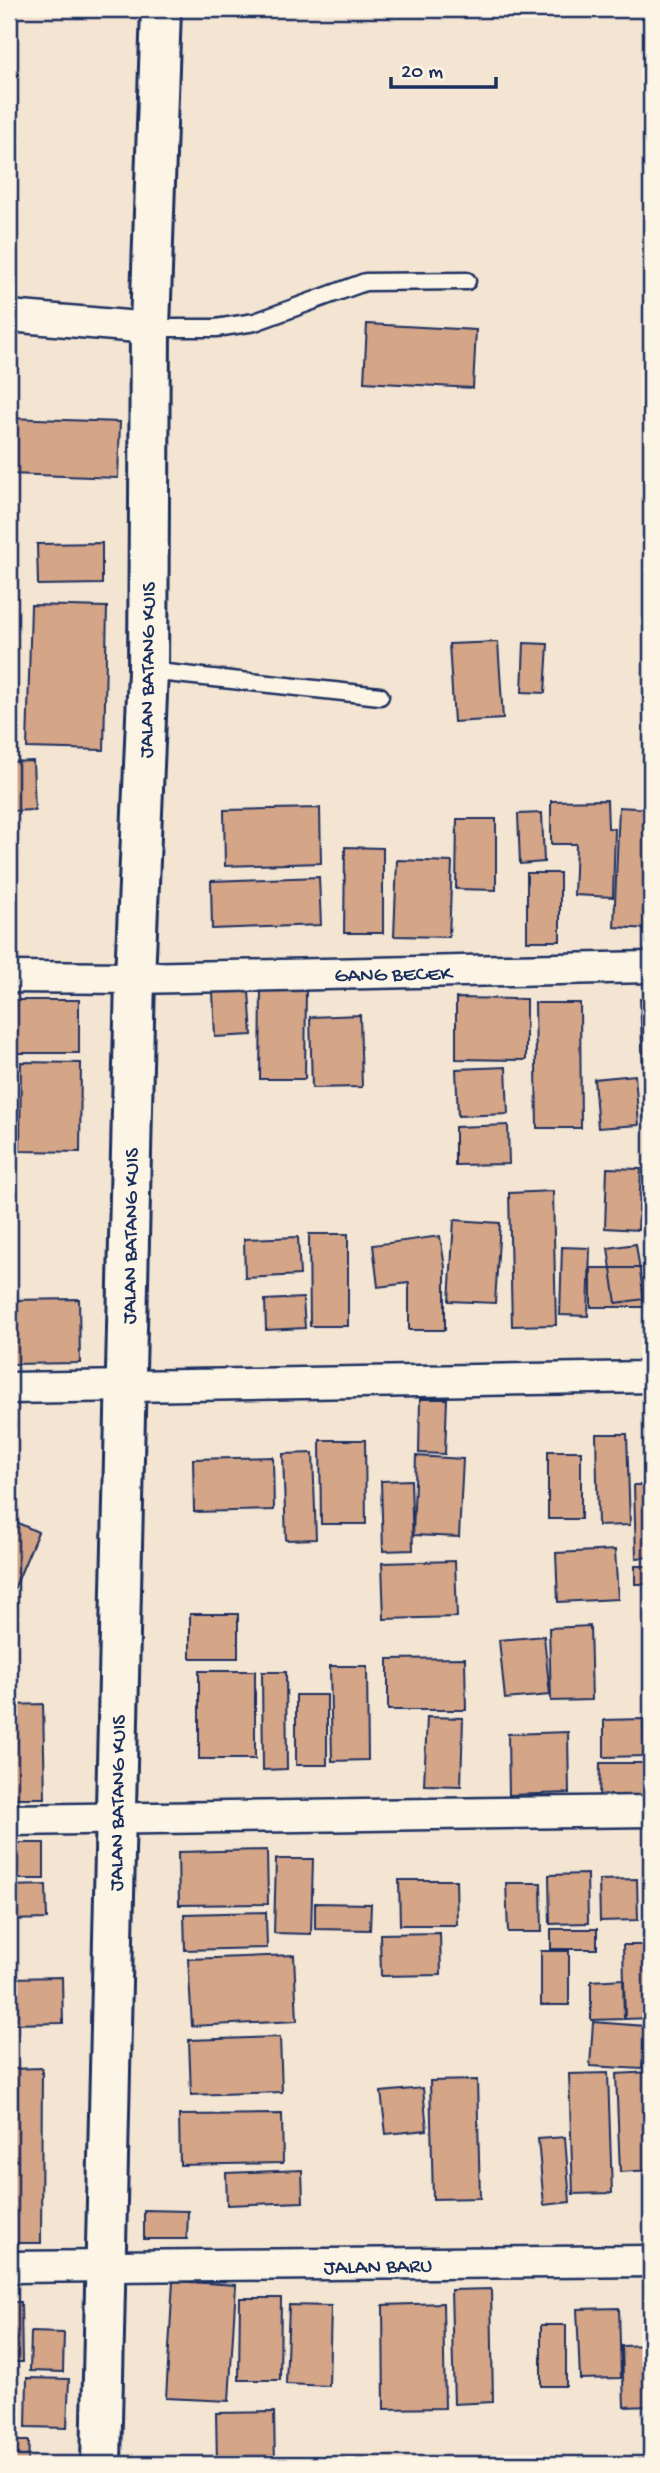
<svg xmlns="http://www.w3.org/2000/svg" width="660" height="2473" viewBox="0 0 660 2473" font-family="'Gochi Hand',sans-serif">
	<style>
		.building { fill: #d5a588; stroke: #1b2f5e; stroke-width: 2 }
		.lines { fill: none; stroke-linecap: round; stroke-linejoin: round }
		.service-casing { stroke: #1b2f5e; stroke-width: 21 }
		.minor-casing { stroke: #1b2f5e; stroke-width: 35 }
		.primary-casing { stroke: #1b2f5e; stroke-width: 44 }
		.service { stroke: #fcf5e5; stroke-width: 16 }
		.minor { stroke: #fcf5e5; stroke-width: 30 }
		.primary { stroke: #fcf5e5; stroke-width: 38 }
		.labels { text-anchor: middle; stroke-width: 7; stroke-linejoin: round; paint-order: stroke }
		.street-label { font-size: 21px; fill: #1b2f5e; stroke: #fcf5e5 }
	</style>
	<rect width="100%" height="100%" fill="#f4e5d2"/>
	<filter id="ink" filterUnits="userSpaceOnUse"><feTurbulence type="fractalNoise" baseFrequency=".0143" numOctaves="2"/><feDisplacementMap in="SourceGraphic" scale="14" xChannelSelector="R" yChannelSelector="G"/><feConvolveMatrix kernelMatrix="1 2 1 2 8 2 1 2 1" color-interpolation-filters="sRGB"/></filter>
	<g filter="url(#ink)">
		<path class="building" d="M 367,324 L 476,330 L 473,388 L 364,382 Z
			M 9,418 L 120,422 L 118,478 L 9,474 Z
			M 102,543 L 102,584 L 38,585 L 37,544 Z
			M 31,605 L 107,607 L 104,750 L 27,748 Z
			M 498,642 L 503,719 L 454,722 L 449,644 Z
			M 524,643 L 548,644 L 545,693 L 522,692 Z
			M 33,761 L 35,810 L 9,811 L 9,762 Z
			M 607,800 L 608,828 L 615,829 L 613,897 L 574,895 L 576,844 L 551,844 L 551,801 Z
			M 619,807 L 651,809 L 651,929 L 614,927 Z
			M 320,808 L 321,863 L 225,866 L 224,810 Z
			M 542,813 L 544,862 L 520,864 L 518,814 Z
			M 457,819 L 496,819 L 496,890 L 456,889 Z
			M 345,847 L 383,848 L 383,933 L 344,933 Z
			M 397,860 L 452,862 L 449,937 L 394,936 Z
			M 527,873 L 560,873 L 560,941 L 527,941 Z
			M 319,877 L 321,925 L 212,929 L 211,881 Z
			M 261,989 L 306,989 L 305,1079 L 260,1079 Z
			M 249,991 L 252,1035 L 215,1037 L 213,992 Z
			M 456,998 L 526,999 L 526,1060 L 456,1059 Z
			M 651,998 L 651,1118 L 645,1118 L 640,999 Z
			M 9,1000 L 79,1000 L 79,1053 L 9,1053 Z
			M 535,1003 L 580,1003 L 581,1128 L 537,1128 Z
			M 360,1015 L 362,1087 L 312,1088 L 310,1017 Z
			M 21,1062 L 81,1063 L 80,1152 L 20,1151 Z
			M 506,1067 L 508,1114 L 458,1116 L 456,1069 Z
			M 635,1075 L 639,1125 L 598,1128 L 594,1079 Z
			M 508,1125 L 509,1164 L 455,1165 L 455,1127 Z
			M 607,1168 L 641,1169 L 638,1230 L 605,1228 Z
			M 553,1191 L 556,1325 L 512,1326 L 509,1193 Z
			M 647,1212 L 651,1212 L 651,1309 L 649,1309 Z
			M 454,1220 L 500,1223 L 495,1303 L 449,1301 Z
			M 309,1234 L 348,1234 L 348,1326 L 310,1326 Z
			M 440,1236 L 445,1267 L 445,1330 L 409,1330 L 409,1283 L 378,1287 L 373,1245 Z
			M 298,1237 L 300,1275 L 245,1278 L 244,1239 Z
			M 636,1244 L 644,1299 L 616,1303 L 608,1248 Z
			M 562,1247 L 590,1248 L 588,1316 L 560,1315 Z
			M 591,1268 L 651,1268 L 651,1307 L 591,1307 Z
			M 303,1298 L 305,1328 L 266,1330 L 265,1300 Z
			M 79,1299 L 80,1363 L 9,1364 L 9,1300 Z
			M 420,1399 L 447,1399 L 445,1454 L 419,1453 Z
			M 596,1434 L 627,1434 L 630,1525 L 598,1526 Z
			M 320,1440 L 365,1440 L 366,1524 L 321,1524 Z
			M 548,1451 L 581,1451 L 581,1519 L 548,1519 Z
			M 313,1453 L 316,1539 L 286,1540 L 283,1454 Z
			M 416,1456 L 463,1459 L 459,1537 L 413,1535 Z
			M 273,1457 L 274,1510 L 194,1512 L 193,1459 Z
			M 411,1480 L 413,1550 L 383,1551 L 381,1481 Z
			M 634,1485 L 651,1485 L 651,1557 L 636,1558 Z
			M 9,1519 L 38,1532 L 9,1601 Z
			M 615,1550 L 618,1599 L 558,1602 L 556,1553 Z
			M 455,1561 L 457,1617 L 384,1619 L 382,1563 Z
			M 635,1566 L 651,1566 L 651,1584 L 635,1584 Z
			M 190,1614 L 238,1614 L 238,1658 L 190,1658 Z
			M 590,1626 L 592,1700 L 551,1701 L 549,1628 Z
			M 544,1636 L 550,1695 L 505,1699 L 499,1640 Z
			M 649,1636 L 651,1636 L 649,1697 Z
			M 465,1658 L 466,1710 L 388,1710 L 388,1659 Z
			M 330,1666 L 367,1666 L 368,1760 L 332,1761 Z
			M 199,1671 L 255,1671 L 255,1759 L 199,1759 Z
			M 262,1672 L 286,1672 L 287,1769 L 263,1770 Z
			M 296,1695 L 327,1695 L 327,1765 L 296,1765 Z
			M 43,1704 L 45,1798 L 9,1798 L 9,1705 Z
			M 427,1717 L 463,1718 L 461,1786 L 424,1785 Z
			M 643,1719 L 644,1756 L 604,1757 L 604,1720 Z
			M 568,1732 L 569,1793 L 509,1795 L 508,1734 Z
			M 600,1763 L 649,1763 L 649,1801 L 599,1801 Z
			M 9,1843 L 44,1843 L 44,1879 L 9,1879 Z
			M 267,1850 L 268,1904 L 179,1905 L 178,1852 Z
			M 276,1859 L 313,1859 L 311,1934 L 274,1933 Z
			M 587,1874 L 588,1923 L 550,1924 L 549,1875 Z
			M 637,1879 L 638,1920 L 600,1921 L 599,1880 Z
			M 399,1880 L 456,1880 L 457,1925 L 400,1925 Z
			M 506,1883 L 541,1883 L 542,1932 L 508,1932 Z
			M 46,1885 L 47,1919 L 9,1920 L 9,1886 Z
			M 315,1903 L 371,1904 L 370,1930 L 315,1929 Z
			M 266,1912 L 267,1948 L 185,1950 L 184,1914 Z
			M 551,1929 L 597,1929 L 597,1949 L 551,1949 Z
			M 440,1933 L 441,1975 L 381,1976 L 380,1934 Z
			M 623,1945 L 649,1945 L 651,2018 L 625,2019 Z
			M 541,1951 L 569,1951 L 569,2005 L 541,2005 Z
			M 294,1955 L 297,2021 L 192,2026 L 188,1959 Z
			M 62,1977 L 63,2023 L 9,2024 L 9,1978 Z
			M 623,1979 L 624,2019 L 591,2020 L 591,1981 Z
			M 593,2022 L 645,2026 L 642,2069 L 590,2066 Z
			M 280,2037 L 282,2092 L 191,2095 L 189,2040 Z
			M 42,2068 L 41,2243 L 9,2243 L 9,2069 Z
			M 651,2072 L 651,2170 L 620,2172 L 616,2074 Z
			M 608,2073 L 612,2193 L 573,2194 L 569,2074 Z
			M 477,2080 L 480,2198 L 433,2199 L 430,2081 Z
			M 423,2088 L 427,2130 L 386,2134 L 381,2092 Z
			M 282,2114 L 283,2163 L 180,2165 L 179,2115 Z
			M 565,2137 L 570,2202 L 544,2205 L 538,2139 Z
			M 302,2170 L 303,2202 L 227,2205 L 226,2173 Z
			M 144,2210 L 188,2211 L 187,2239 L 144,2239 Z
			M 173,2281 L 236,2285 L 229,2401 L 166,2398 Z
			M 491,2289 L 493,2402 L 454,2404 L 451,2290 Z
			M 240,2298 L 281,2298 L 280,2380 L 239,2380 Z
			M 9,2302 L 21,2302 L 22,2362 L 9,2362 Z
			M 443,2303 L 445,2408 L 384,2409 L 383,2305 Z
			M 289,2305 L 331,2306 L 329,2386 L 286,2384 Z
			M 619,2308 L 621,2378 L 580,2379 L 577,2309 Z
			M 541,2325 L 566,2325 L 566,2386 L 541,2386 Z
			M 31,2332 L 64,2333 L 63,2372 L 30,2371 Z
			M 651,2345 L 651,2406 L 624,2407 L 622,2346 Z
			M 27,2378 L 69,2379 L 67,2428 L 26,2427 Z
			M 9,2379 L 11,2379 L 11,2419 L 9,2419 Z
			M 274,2412 L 275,2464 L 217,2464 L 216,2413 Z
			M 9,2441 L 29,2441 L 28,2464 L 9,2464 Z"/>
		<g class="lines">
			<defs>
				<path id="service" d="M 150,328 L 216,328 L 255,322 L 365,282 L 467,281
					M 148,671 L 380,696"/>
				<path id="minor" d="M 9,316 L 150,328
					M 9,977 L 135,978 L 651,967
					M 9,1388 L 651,1377
					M 9,1820 L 651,1811
					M 9,2267 L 651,2261"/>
				<path id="primary" d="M 101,2464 L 135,978 L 148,671 L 150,328 L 161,9"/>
			</defs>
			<use href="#service" class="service-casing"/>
			<use href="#minor" class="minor-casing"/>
			<use href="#primary" class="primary-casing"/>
			<use href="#service" class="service"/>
			<use href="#minor" class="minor"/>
			<use href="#primary" class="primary"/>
		</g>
	</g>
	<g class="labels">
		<g class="street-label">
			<text transform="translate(146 670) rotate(-89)" y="7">JALAN BATANG KUIS</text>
			<text transform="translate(393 973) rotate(-1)" y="7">GANG BECEK</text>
			<text transform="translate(129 1236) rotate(-89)" y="7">JALAN BATANG KUIS</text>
			<text transform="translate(116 1803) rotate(-89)" y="7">JALAN BATANG KUIS</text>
			<text transform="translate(378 2265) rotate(-1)" y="7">JALAN BARU</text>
		</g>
	</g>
	<rect width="660" height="2473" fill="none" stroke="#fcf5e5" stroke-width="35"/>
	<rect x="18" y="18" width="625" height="2438" fill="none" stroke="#1b2f5e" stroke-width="2.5" filter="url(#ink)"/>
	<path d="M391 77v10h105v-10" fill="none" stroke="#1b2f5e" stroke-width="3.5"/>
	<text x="401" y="77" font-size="21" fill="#1b2f5e" stroke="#fcf5e5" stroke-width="5" paint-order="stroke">20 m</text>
</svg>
